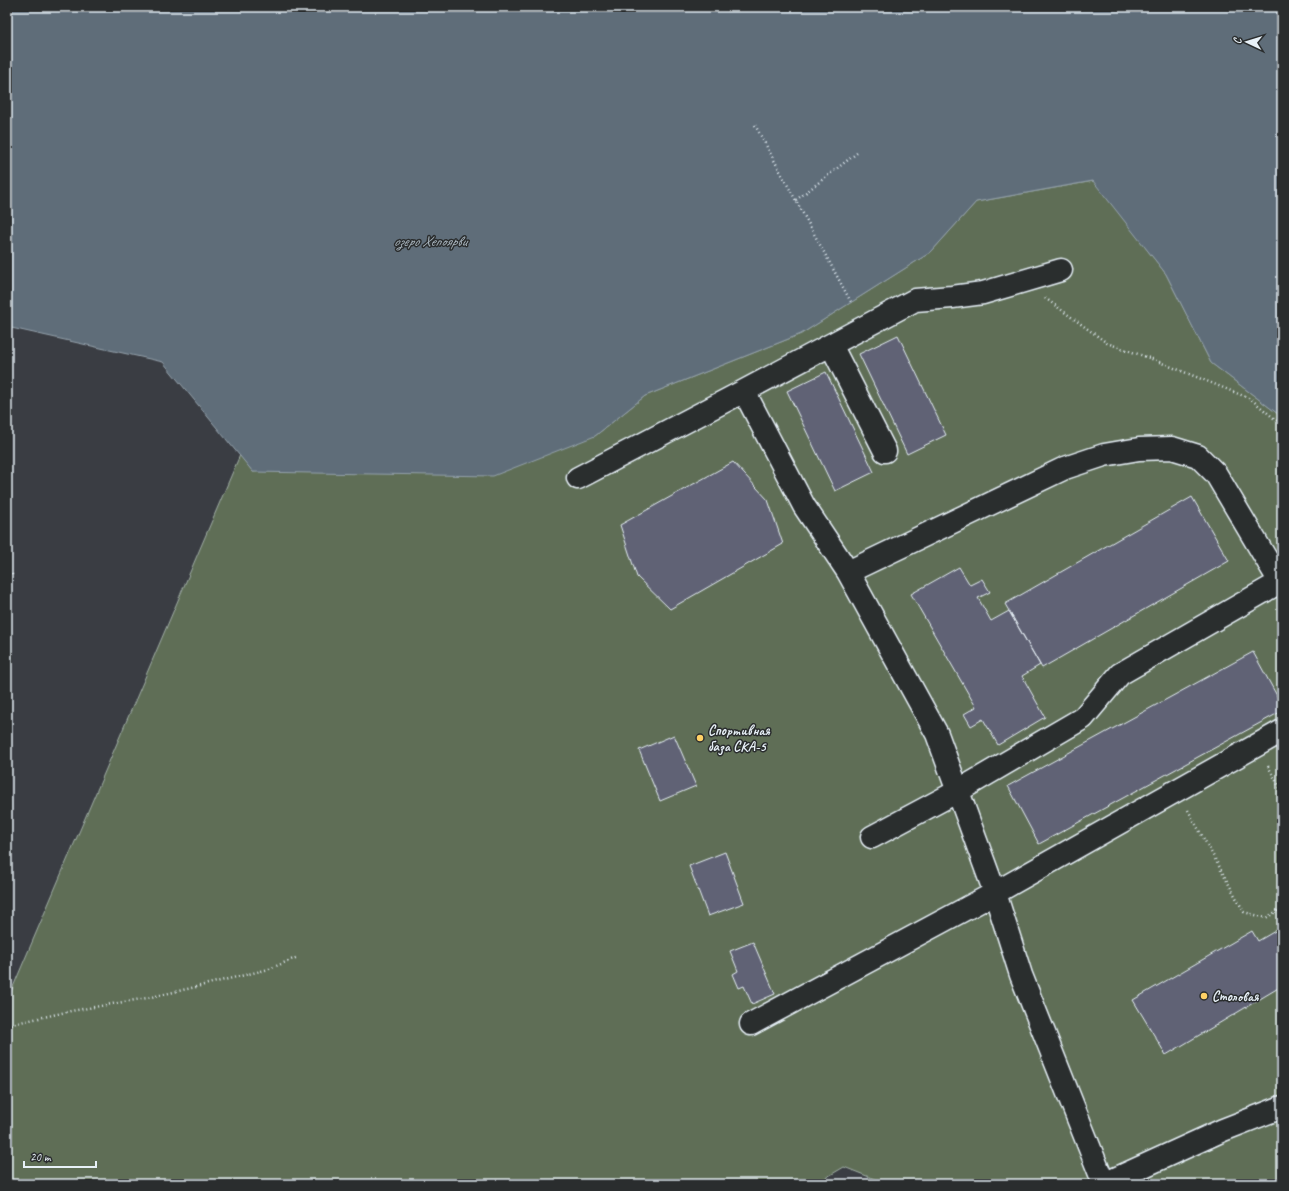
<svg xmlns="http://www.w3.org/2000/svg" width="1289" height="1191" viewBox="0 0 1289 1191" font-family="Caveat,sans-serif">
	<style>
		.green { fill: #5e6e57; stroke: #a3b0a8 }
		.water { fill: #5e6d79; stroke: #95a2ac }
		.building { fill: #606274; stroke: #e8f1f8 }
		.lines { fill: none; stroke-linecap: round; stroke-linejoin: round }
		.minor-casing { stroke: #e8f1f8; stroke-width: 25 }
		.path { stroke: #e8f1f8; stroke-width: 2.5; stroke-dasharray: 1 3; stroke-linecap: butt }
		.minor { stroke: #2a2d2e; stroke-width: 22 }
		.poi-dot { fill: #ffd166; stroke: #2a2d2e; stroke-width: 1.5 }
		.labels { text-anchor: middle; stroke-width: 3; stroke-linejoin: round; paint-order: stroke }
		.poi-label { font-size: 14px; font-weight: bold; fill: #e8f1f8; stroke: #2a2d2e; text-anchor: start }
		.water-label { font-size: 15px; font-style: italic; fill: #aab6bf; stroke: #2a2d2e }
	</style>
	<rect width="100%" height="100%" fill="#3a3d43"/>
	<filter id="ink" filterUnits="userSpaceOnUse"><feTurbulence type="fractalNoise" baseFrequency=".025" numOctaves="2"/><feDisplacementMap in="SourceGraphic" scale="8" xChannelSelector="R" yChannelSelector="G"/><feConvolveMatrix kernelMatrix="1 2 1 2 8 2 1 2 1" color-interpolation-filters="sRGB"/></filter>
	<g filter="url(#ink)">
		<path class="green" d="M 1094,181 L 1166,274 L 1211,363 L 1282,417 L 1282,1184 L 887,1184 L 844,1167 L 815,1184 L 7,1184 L 7,1001 L 240,455 L 253,472 L 595,436 L 645,396 L 801,334 L 931,252 L 976,202 Z"/>
		<path class="water" d="M 7,7 L 1282,7 L 1282,417 L 1211,363 L 1166,274 L 1093,181 L 976,202 L 931,252 L 801,334 L 645,396 L 595,436 L 493,476 L 253,472 L 163,362 L 7,327 Z"/>
		<path class="building" d="M 898,335 L 946,435 L 907,454 L 859,354 Z
			M 826,372 L 874,472 L 835,491 L 787,391 Z
			M 733,462 L 768,500 L 783,544 L 670,609 L 637,577 L 620,525 Z
			M 1192,497 L 1229,561 L 1042,668 L 1005,604 Z
			M 959,567 L 970,585 L 982,579 L 990,592 L 978,598 L 991,621 L 1009,611 L 1040,665 L 1022,676 L 1045,717 L 998,745 L 983,719 L 971,726 L 964,714 L 976,707 L 911,594 Z
			M 1253,652 L 1282,705 L 1282,711 L 1039,844 L 1008,786 Z
			M 674,735 L 696,786 L 660,801 L 639,750 Z
			M 725,852 L 744,903 L 708,916 L 689,866 Z
			M 1282,927 L 1282,991 L 1280,987 L 1166,1055 L 1133,1000 L 1252,931 L 1258,941 Z
			M 753,942 L 775,994 L 752,1004 L 744,986 L 739,988 L 733,974 L 738,971 L 730,951 Z"/>
		<g class="lines">
			<defs>
				<path id="minor" d="M 831,345 L 885,451
					M 744,391 L 804,506 L 848,572 L 937,734 L 995,893 L 1021,975 L 1104,1184
					M 578,478 L 744,391 L 915,300 L 952,297 L 983,293 L 1061,270
					M 848,572 L 1065,468 L 1104,455 L 1139,449 L 1172,448 L 1198,456 L 1216,474 L 1280,582 L 1120,674 L 1083,718 L 958,791 L 872,837
					M 751,1024 L 995,893 L 1282,731
					M 1104,1184 L 1223,1130 L 1282,1107"/>
			</defs>
			<use href="#minor" class="minor-casing"/>
			<path class="path" d="M 755,125 L 851,302
				M 796,200 L 857,153
				M 1045,298 L 1107,343 L 1152,359 L 1251,399 L 1282,425
				M 7,581 L 13,573
				M 1268,766 L 1282,792
				M 1188,810 L 1244,912 L 1266,918 L 1282,908
				M 7,1025 L 71,1011 L 147,998 L 196,987 L 269,969 L 298,957"/>
			<use href="#minor" class="minor"/>
		</g>
	</g>
	<g class="poi-dot">
		<circle cx="700" cy="738" r="4"/>
		<circle cx="1204" cy="996" r="4"/>
	</g>
	<g class="labels">
		<g class="poi-label">
			<text x="708" y="735">Спортивная<tspan x="708" dy="16">база СКА-5</tspan></text>
			<text x="1212" y="1001">Столовая</text>
		</g>
		<g class="water-label">
			<text x="430" y="246">озеро Хепоярви</text>
		</g>
	</g>
	<rect width="1289" height="1191" fill="none" stroke="#2a2d2e" stroke-width="24"/>
	<rect x="12" y="12" width="1265" height="1167" fill="none" stroke="#e8f1f8" stroke-width="1.5" filter="url(#ink)"/>
	<g transform="translate(1247 42) rotate(274)" stroke="#2a2d2e" stroke-width="3" paint-order="stroke">
	<path d="M0-3L7 15L0 10L-7 15Z" fill="#e8f1f8"/>
	<text y="-6" font-size="11" font-weight="bold" text-anchor="middle" fill="#e8f1f8">С</text>
	</g>
	<path d="M24 1161v6h72v-6" fill="none" stroke="#e8f1f8" stroke-width="2"/>
	<text x="30" y="1161" font-size="12" fill="#e8f1f8" stroke="#2a2d2e" stroke-width="3" paint-order="stroke">20 m</text>
</svg>
